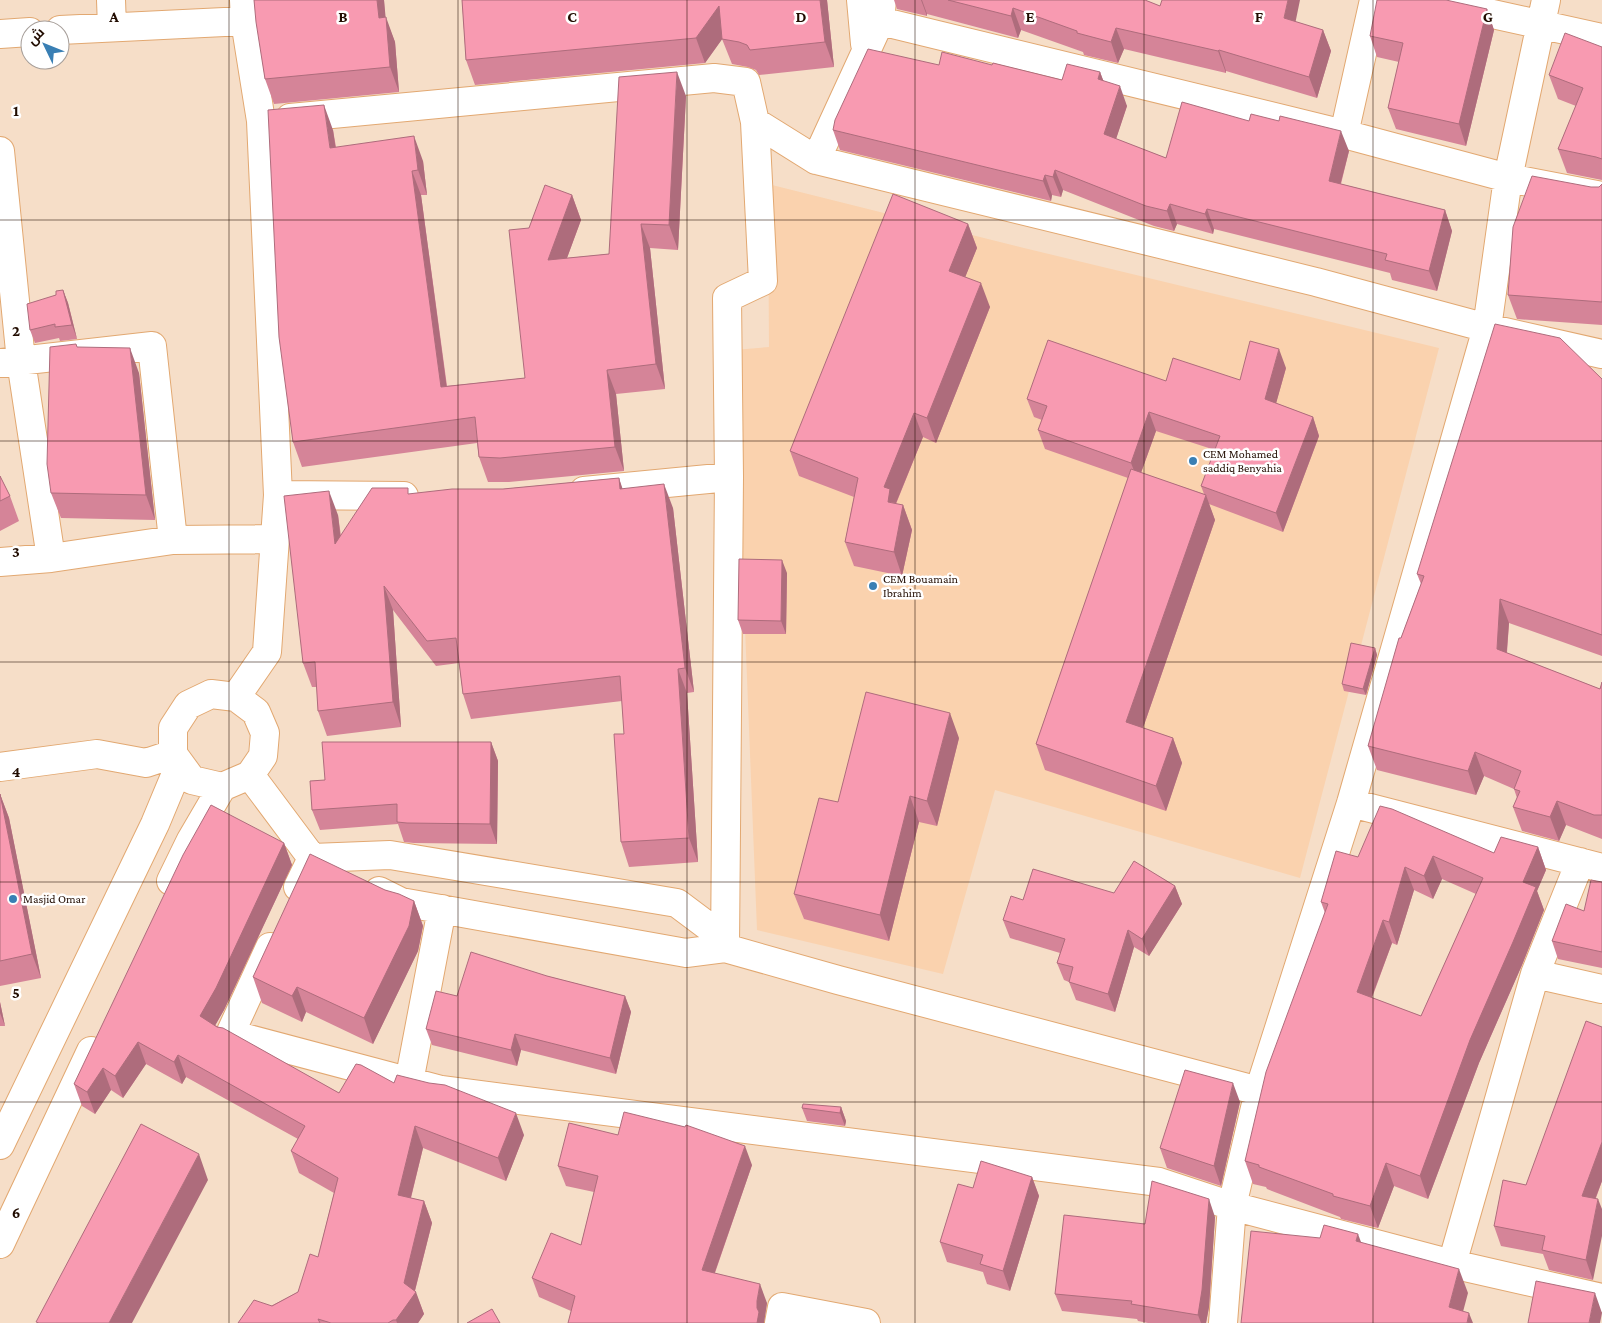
<svg xmlns="http://www.w3.org/2000/svg" width="1602" height="1323" viewBox="0 0 1602 1323" font-family="'Crimson Pro',Cairo,serif">
	<style>
		.built { fill: #fad2ae }
		.lines { fill: none; stroke-linecap: round; stroke-linejoin: round }
		.street-casing { stroke: #e2a871; stroke-width: 30 }
		.street { stroke: #fff; stroke-width: 28 }
		.wall { fill: #d58498; fill-rule: evenodd }
		.shaded-wall { fill: #ae6c7c }
		.building { fill: #f89ab1; stroke: #ae6c7c; fill-rule: evenodd }
		.grid { fill: none; stroke: #210c00; stroke-width: 1; stroke-opacity: 0.55 }
		.poi-dot { fill: #397fb4; stroke: #fff; stroke-width: 2 }
		.labels { text-anchor: middle; stroke-width: 5; stroke-linejoin: round; paint-order: stroke }
		.poi-label { font-size: 12px; fill: #210c00; stroke: #fff; text-anchor: start }
		.grid-label { font-size: 16px; text-anchor: middle; font-weight: bold; fill: #210c00; stroke: #fff; stroke-width: 5; stroke-linejoin: round; paint-order: stroke }
	</style>
	<rect width="100%" height="100%" fill="#f6dec8"/>
	<path class="built" d="M 768,184 L 1024,248 L 1439,348 L 1300,878 L 995,790 L 943,974 L 757,930 L 734,350 L 769,347 Z"/>
	<g class="lines">
		<defs>
			<path id="street" d="M 111,0 L 112,27
				M 861,0 L 865,44
				M 1429,0 L 1602,38
				M 880,21 L 1344,134 L 1508,178 L 1602,196
				M 60,30 L 245,21
				M 0,34 L 30,32
				M 290,118 L 714,78 L 746,82 L 755,122
				M 1344,134 L 1374,0
				M 0,151 L 21,361 L 51,558
				M 816,160 L 880,21 L 882,0
				M 0,363 L 152,346 L 173,540
				M 729,477 L 727,298 L 763,281 L 755,122 L 816,160 L 1316,282 L 1487,328 L 1602,354
				M 584,491 L 729,477 L 725,948 L 838,980 L 1259,1091
				M 278,495 L 404,496
				M 0,562 L 51,558 L 173,540 L 275,539
				M 211,694 L 236,697 L 256,712 L 265,733 L 263,756 L 250,775 L 222,787 L 192,780 L 173,754 L 173,728 L 188,705 Z
				M 236,697 L 267,652 L 278,495 L 261,121 L 245,21 L 244,0
				M 0,767 L 97,754 L 146,763 L 173,754
				M 250,775 L 312,858 L 298,887
				M 1351,803 L 1602,868
				M 327,865 L 312,858 L 390,855 L 677,903 L 725,939
				M 171,881 L 191,840 L 222,787
				M 379,891 L 401,902 L 686,953 L 725,948
				M 270,947 L 230,1034 L 441,1090 L 1159,1182 L 1232,1206 L 1452,1264 L 1602,1298
				M 1535,974 L 1602,989
				M 409,1082 L 442,909
				M 0,1145 L 155,824 L 180,764
				M 0,1244 L 91,1051
				M 1452,1264 L 1535,974 L 1580,862
				M 779,1323 L 782,1307 L 866,1323
				M 1223,1323 L 1232,1206 L 1259,1091 L 1351,803 L 1487,328 L 1508,178 L 1546,0"/>
		</defs>
		<use href="#street" class="street-casing"/>
		<use href="#street" class="street"/>
	</g>
	<path class="wall" d="M 254,0 L 384,0 L 385,17 L 395,42 L 399,92 L 274,104 L 265,79 Z
		M 462,0 L 827,0 L 834,67 L 759,75 L 756,70 L 748,67 L 732,64 L 722,39 L 705,63 L 475,85 L 466,60 Z
		M 894,0 L 1145,0 L 1160,6 L 1295,22 L 1323,30 L 1331,51 L 1317,98 L 1226,71 L 1226,73 L 1124,49 L 1118,63 L 1084,55 L 1083,52 L 1021,30 L 1018,38 L 927,14 L 927,16 L 897,9 Z
		M 1487,9 L 1494,30 L 1466,146 L 1396,129 L 1388,108 L 1399,62 L 1377,57 L 1370,36 Z
		M 1602,47 L 1602,180 L 1567,173 L 1558,149 L 1576,106 L 1558,99 L 1549,75 Z
		M 939,65 L 992,65 L 1062,80 L 1100,72 L 1103,80 L 1127,106 L 1116,139 L 1166,158 L 1349,151 L 1341,184 L 1445,210 L 1452,231 L 1437,291 L 1392,280 L 1390,273 L 1214,229 L 1213,234 L 1177,224 L 1174,231 L 1154,226 L 1063,190 L 1061,197 L 1052,195 L 1051,201 L 840,150 L 833,130 Z
		M 686,96 L 678,250 L 650,248 L 665,389 L 616,394 L 624,471 L 509,482 L 488,482 L 479,457 L 477,443 L 302,467 L 293,442 L 333,130 L 336,147 L 423,161 L 427,195 L 421,195 L 447,386 L 525,378 L 529,228 L 572,195 L 581,220 L 567,258 L 609,254 Z
		M 1602,184 L 1602,325 L 1517,319 L 1508,295 L 1591,187 L 1599,187 Z
		M 968,224 L 977,248 L 965,277 L 990,307 L 936,443 L 923,437 L 896,504 L 903,505 L 912,530 L 902,576 L 854,566 L 845,542 L 854,497 L 799,476 L 790,451 Z
		M 63,290 L 68,303 L 77,339 L 60,341 L 59,338 L 35,343 L 30,330 L 56,295 Z
		M 77,347 L 139,373 L 155,520 L 61,518 L 51,493 Z
		M 1286,368 L 1276,403 L 1313,417 L 1319,436 L 1283,532 L 1209,504 L 1215,520 L 1143,728 L 1173,738 L 1182,763 L 1166,811 L 1045,770 L 1036,744 L 1128,478 L 1045,449 L 1038,430 L 1042,420 L 1034,417 L 1027,399 L 1166,381 L 1240,380 ZM 1156,431 L 1215,450 L 1201,486 L 1204,494 L 1141,473 Z
		M 1602,379 L 1602,656 L 1509,623 L 1507,653 L 1600,689 L 1602,682 L 1602,839 L 1566,825 L 1559,841 L 1522,831 L 1513,807 L 1517,798 L 1514,789 L 1484,776 L 1476,795 L 1377,770 L 1368,746 L 1401,638 L 1421,584 L 1417,574 Z
		M 0,476 L 10,496 L 19,521 L 0,531 Z
		M 619,478 L 622,489 L 673,508 L 694,692 L 687,693 L 698,862 L 629,867 L 621,842 L 624,734 L 622,701 L 471,719 L 463,694 L 459,663 L 436,666 L 393,610 L 401,727 L 327,736 L 318,711 L 317,687 L 312,687 L 303,663 L 338,515 L 341,536 L 410,494 L 503,489 Z
		M 787,573 L 786,634 L 743,634 L 738,620 Z
		M 1375,648 L 1377,655 L 1366,695 L 1344,691 L 1342,684 Z
		M 959,738 L 937,826 L 919,822 L 889,941 L 804,919 L 794,894 L 838,802 Z
		M 491,742 L 498,761 L 497,844 L 414,843 L 404,842 L 398,824 L 320,830 L 312,810 L 325,780 Z
		M 0,794 L 9,818 L 41,978 L 0,986 Z
		M 284,843 L 292,865 L 224,1010 L 215,1025 L 339,1093 L 394,1083 L 524,1135 L 506,1181 L 423,1148 L 411,1198 L 424,1201 L 432,1223 L 415,1291 L 424,1314 L 418,1323 L 238,1323 L 298,1292 L 318,1257 L 334,1193 L 299,1173 L 291,1151 L 298,1139 L 186,1077 L 182,1084 L 146,1064 L 123,1098 L 111,1090 L 95,1114 L 82,1106 L 74,1084 Z
		M 1538,847 L 1546,870 L 1537,891 L 1544,910 L 1522,965 L 1479,1063 L 1428,1199 L 1394,1186 L 1378,1228 L 1341,1219 L 1340,1217 L 1267,1189 L 1266,1187 L 1253,1184 L 1245,1161 L 1325,913 L 1321,902 L 1358,857 L 1494,853 ZM 1442,879 L 1476,894 L 1421,1016 L 1372,998 L 1392,943 L 1397,945 L 1414,890 L 1433,899 Z
		M 1602,882 L 1602,968 L 1558,959 L 1552,941 L 1584,911 Z
		M 1175,886 L 1182,904 L 1149,956 L 1134,947 L 1115,1012 L 1076,1000 L 1069,982 L 1064,980 L 1057,963 L 1060,953 L 1010,938 L 1003,920 L 1023,900 L 1114,893 Z
		M 385,890 L 414,901 L 423,926 L 418,951 L 373,1044 L 306,1012 L 302,1022 L 262,1003 L 253,977 Z
		M 547,976 L 625,996 L 631,1012 L 616,1074 L 521,1050 L 517,1066 L 432,1045 L 426,1029 L 457,996 Z
		M 0,1002 L 5,1026 L 0,1026 Z
		M 1602,1027 L 1602,1181 L 1596,1198 L 1593,1280 L 1549,1270 L 1543,1254 L 1501,1246 L 1494,1226 L 1526,1185 Z
		M 1240,1102 L 1221,1186 L 1167,1168 L 1160,1148 Z
		M 841,1107 L 846,1121 L 845,1126 L 807,1121 L 802,1108 Z
		M 618,1135 L 752,1165 L 715,1273 L 767,1303 L 764,1321 L 571,1311 L 539,1297 L 532,1278 L 581,1245 L 594,1192 L 566,1186 L 558,1166 Z
		M 1032,1177 L 1039,1196 L 1010,1291 L 987,1284 L 983,1272 L 947,1262 L 940,1242 L 973,1188 Z
		M 1215,1217 L 1209,1307 L 1206,1323 L 1148,1323 L 1138,1321 L 1137,1319 L 1062,1311 L 1055,1294 L 1145,1224 Z"/>
	<path class="shaded-wall" d="M 377,0 L 384,0 L 388,43 L 379,18 Z
		M 820,0 L 827,0 L 834,67 L 825,42 Z
		M 921,0 L 922,0 L 927,14 L 927,16 Z
		M 1288,0 L 1300,0 L 1292,39 L 1284,18 Z
		M 719,6 L 728,31 L 705,63 L 696,38 Z
		M 1013,8 L 1021,30 L 1018,38 L 1011,16 Z
		M 1487,9 L 1494,30 L 1466,146 L 1459,124 Z
		M 386,17 L 395,42 L 399,92 L 390,67 Z
		M 1116,28 L 1124,49 L 1118,63 L 1111,42 Z
		M 1323,30 L 1331,51 L 1317,98 L 1309,77 Z
		M 1219,50 L 1226,71 L 1226,73 L 1218,51 Z
		M 677,72 L 686,96 L 678,250 L 669,225 Z
		M 1100,72 L 1108,93 L 1098,79 Z
		M 1120,86 L 1127,106 L 1111,154 L 1104,134 Z
		M 324,105 L 333,130 L 339,172 L 330,148 Z
		M 1341,131 L 1349,151 L 1336,201 L 1329,181 Z
		M 414,136 L 423,161 L 427,195 L 418,170 Z
		M 1055,170 L 1063,190 L 1061,197 L 1053,177 Z
		M 412,171 L 421,195 L 450,412 L 441,387 Z
		M 1045,175 L 1052,195 L 1051,201 L 1043,181 Z
		M 572,195 L 581,220 L 557,285 L 548,260 Z
		M 1170,204 L 1177,224 L 1174,231 L 1167,211 Z
		M 1207,209 L 1214,229 L 1213,234 L 1205,214 Z
		M 1445,210 L 1452,231 L 1437,291 L 1429,271 Z
		M 641,224 L 650,248 L 665,389 L 656,364 Z
		M 968,224 L 977,248 L 958,295 L 949,271 Z
		M 981,283 L 990,307 L 936,443 L 927,418 Z
		M 63,290 L 68,303 L 77,339 L 72,325 Z
		M 130,348 L 139,373 L 155,520 L 146,495 Z
		M 1279,349 L 1286,368 L 1272,418 L 1265,399 Z
		M 607,370 L 616,394 L 624,471 L 615,447 Z
		M 1149,412 L 1156,431 L 1138,481 L 1131,463 Z
		M 914,413 L 923,437 L 896,503 L 888,502 L 884,487 Z
		M 1313,417 L 1319,436 L 1283,532 L 1276,513 Z
		M 619,478 L 627,502 L 620,489 Z
		M 664,484 L 673,508 L 694,692 L 685,668 Z
		M 329,491 L 338,515 L 344,569 L 335,544 Z
		M 1206,495 L 1215,520 L 1136,748 L 1126,722 Z
		M 903,505 L 912,530 L 902,576 L 894,552 Z
		M 782,560 L 787,573 L 786,634 L 781,621 Z
		M 384,586 L 393,610 L 401,727 L 393,702 Z
		M 1500,599 L 1509,623 L 1505,673 L 1497,649 Z
		M 1375,648 L 1377,655 L 1366,695 L 1363,689 Z
		M 678,669 L 687,693 L 698,862 L 689,838 Z
		M 950,713 L 959,738 L 937,826 L 927,801 Z
		M 1173,738 L 1182,763 L 1166,811 L 1156,786 Z
		M 491,742 L 498,761 L 497,844 L 490,824 Z
		M 1475,752 L 1484,776 L 1476,795 L 1468,771 Z
		M 0,794 L 9,818 L 41,978 L 32,954 Z
		M 910,796 L 919,822 L 889,941 L 880,915 Z
		M 1557,801 L 1566,825 L 1559,841 L 1550,817 Z
		M 284,843 L 292,865 L 224,1010 L 208,1038 L 200,1016 Z
		M 1538,847 L 1546,870 L 1537,891 L 1544,910 L 1522,965 L 1479,1063 L 1428,1199 L 1420,1176 L 1523,882 Z
		M 1433,856 L 1442,879 L 1433,899 L 1424,876 Z
		M 1405,867 L 1414,890 L 1397,945 L 1389,922 Z
		M 1175,886 L 1182,904 L 1149,956 L 1142,939 Z
		M 414,901 L 423,926 L 418,951 L 373,1044 L 364,1018 Z
		M 1383,920 L 1392,943 L 1365,1015 L 1357,992 Z
		M 1128,930 L 1134,947 L 1115,1012 L 1108,994 Z
		M 297,987 L 306,1012 L 302,1022 L 292,996 Z
		M 625,996 L 631,1012 L 616,1074 L 610,1058 Z
		M 0,1002 L 5,1026 L 0,1013 Z
		M 515,1034 L 521,1050 L 517,1066 L 511,1050 Z
		M 138,1042 L 146,1064 L 123,1098 L 115,1076 Z
		M 178,1055 L 186,1077 L 182,1084 L 174,1062 Z
		M 103,1068 L 111,1090 L 95,1114 L 87,1092 Z
		M 1233,1083 L 1240,1102 L 1221,1186 L 1214,1166 Z
		M 841,1107 L 846,1121 L 845,1126 L 840,1113 Z
		M 516,1113 L 524,1135 L 506,1181 L 498,1158 Z
		M 415,1126 L 423,1148 L 406,1217 L 398,1195 Z
		M 1602,1142 L 1602,1181 L 1589,1215 L 1582,1196 Z
		M 745,1146 L 752,1165 L 709,1289 L 702,1270 Z
		M 199,1154 L 208,1180 L 132,1323 L 109,1323 Z
		M 1386,1163 L 1394,1186 L 1378,1228 L 1370,1206 Z
		M 1032,1177 L 1039,1196 L 1010,1291 L 1003,1271 Z
		M 1209,1199 L 1215,1217 L 1209,1307 L 1206,1323 L 1201,1323 L 1198,1315 Z
		M 1598,1199 L 1602,1209 L 1602,1236 L 1593,1280 L 1586,1260 Z
		M 424,1201 L 432,1223 L 414,1294 L 416,1292 L 424,1314 L 418,1323 L 397,1323 L 396,1320 L 404,1283 Z
		M 1358,1234 L 1367,1258 L 1356,1241 Z
		M 1459,1269 L 1468,1293 L 1460,1323 L 1449,1307 Z
		M 760,1284 L 767,1303 L 764,1323 L 757,1323 L 757,1301 Z
		M 1595,1293 L 1602,1313 L 1600,1323 L 1589,1323 Z
		M 1469,1313 L 1473,1323 L 1467,1323 Z"/>
	<path class="building" d="M 254,0 L 377,0 L 379,18 L 386,17 L 390,67 L 265,79 L 256,22 Z
		M 462,0 L 820,0 L 825,42 L 750,50 L 747,45 L 739,42 L 722,39 L 719,6 L 696,38 L 466,60 Z
		M 948,0 L 1145,0 L 1160,6 L 1162,0 L 1288,0 L 1284,18 L 1323,30 L 1309,77 L 1219,50 L 1218,51 L 1116,28 L 1111,42 L 1077,33 L 1077,31 L 1013,8 L 1011,16 Z
		M 1377,0 L 1446,0 L 1487,9 L 1459,124 L 1388,108 L 1403,43 L 1370,36 Z
		M 1565,33 L 1602,47 L 1602,159 L 1596,157 L 1558,149 L 1583,88 L 1549,75 Z
		M 868,49 L 939,65 L 942,52 L 992,65 L 993,63 L 1062,80 L 1067,64 L 1100,72 L 1098,79 L 1120,86 L 1104,134 L 1166,158 L 1182,102 L 1249,121 L 1251,114 L 1279,121 L 1280,116 L 1341,131 L 1329,181 L 1445,210 L 1429,271 L 1385,260 L 1387,254 L 1207,209 L 1205,214 L 1170,204 L 1167,211 L 1146,206 L 1055,170 L 1053,177 L 1045,175 L 1043,181 L 833,130 L 835,120 Z
		M 677,72 L 669,225 L 641,224 L 656,364 L 607,370 L 615,447 L 500,458 L 479,457 L 475,417 L 293,442 L 279,337 L 268,110 L 324,105 L 330,148 L 414,136 L 418,170 L 412,171 L 441,387 L 525,378 L 509,230 L 529,228 L 545,185 L 572,195 L 548,260 L 609,254 L 619,77 Z
		M 1532,176 L 1591,187 L 1599,187 L 1602,184 L 1602,302 L 1508,295 L 1513,227 Z
		M 893,194 L 968,224 L 949,271 L 981,283 L 927,418 L 914,413 L 884,487 L 890,489 L 888,502 L 903,505 L 894,552 L 845,542 L 858,478 L 790,451 Z
		M 63,290 L 72,325 L 55,327 L 55,324 L 30,330 L 27,304 L 56,295 L 56,291 Z
		M 1495,324 L 1560,338 L 1602,379 L 1602,635 L 1500,599 L 1497,649 L 1600,689 L 1602,682 L 1602,815 L 1594,815 L 1557,801 L 1550,817 L 1513,807 L 1520,791 L 1514,789 L 1521,771 L 1475,752 L 1468,771 L 1368,746 L 1399,638 L 1401,638 L 1424,576 L 1417,574 Z
		M 1048,340 L 1166,381 L 1173,358 L 1240,380 L 1250,341 L 1279,349 L 1265,399 L 1313,417 L 1276,513 L 1201,486 L 1220,436 L 1149,412 L 1131,463 L 1038,430 L 1047,406 L 1027,399 Z
		M 76,344 L 77,347 L 130,348 L 146,495 L 51,493 L 47,464 L 50,347 Z
		M 1131,469 L 1206,495 L 1126,722 L 1173,738 L 1156,786 L 1036,744 Z
		M 0,476 L 10,496 L 0,501 Z
		M 619,478 L 620,489 L 664,484 L 685,668 L 678,669 L 689,838 L 621,842 L 614,734 L 624,734 L 620,676 L 463,694 L 456,638 L 427,641 L 384,586 L 393,702 L 318,711 L 315,662 L 303,663 L 284,496 L 329,491 L 335,544 L 372,488 L 408,488 L 408,494 L 452,489 L 503,489 Z
		M 739,559 L 782,560 L 781,621 L 738,620 Z
		M 1351,643 L 1375,648 L 1363,689 L 1342,684 Z
		M 866,692 L 950,713 L 927,801 L 910,796 L 880,915 L 794,894 L 819,798 L 838,802 Z
		M 322,742 L 491,742 L 490,824 L 407,823 L 397,822 L 397,804 L 312,810 L 310,781 L 325,780 Z
		M 0,794 L 32,954 L 0,961 Z
		M 211,805 L 284,843 L 216,988 L 200,1016 L 217,1027 L 223,1028 L 339,1093 L 356,1064 L 361,1065 L 394,1083 L 397,1075 L 429,1083 L 445,1085 L 516,1113 L 498,1158 L 415,1126 L 398,1195 L 424,1201 L 404,1283 L 416,1292 L 396,1320 L 393,1320 L 388,1323 L 331,1323 L 318,1319 L 320,1323 L 238,1323 L 254,1300 L 272,1306 L 298,1292 L 310,1254 L 318,1257 L 338,1178 L 291,1151 L 305,1126 L 178,1055 L 174,1062 L 138,1042 L 115,1076 L 103,1068 L 87,1092 L 74,1084 L 183,855 Z
		M 1380,806 L 1392,809 L 1494,853 L 1501,837 L 1538,847 L 1523,882 L 1536,887 L 1513,942 L 1470,1040 L 1420,1176 L 1386,1163 L 1370,1206 L 1333,1196 L 1333,1194 L 1259,1167 L 1259,1165 L 1245,1161 L 1266,1072 L 1328,904 L 1321,902 L 1336,851 L 1358,857 ZM 1433,856 L 1483,878 L 1421,1016 L 1357,992 L 1383,920 L 1389,922 L 1405,867 L 1424,876 Z
		M 310,854 L 385,890 L 399,894 L 414,901 L 409,926 L 364,1018 L 297,987 L 292,996 L 253,977 Z
		M 1134,861 L 1175,886 L 1142,939 L 1128,930 L 1108,994 L 1069,982 L 1073,967 L 1057,963 L 1065,939 L 1003,920 L 1011,896 L 1023,900 L 1033,869 L 1114,893 Z
		M 1591,880 L 1602,882 L 1602,952 L 1552,941 L 1566,904 L 1584,911 Z
		M 471,952 L 547,976 L 625,996 L 610,1058 L 515,1034 L 511,1050 L 426,1029 L 436,991 L 457,996 Z
		M 1586,1021 L 1602,1027 L 1602,1142 L 1582,1196 L 1598,1199 L 1586,1260 L 1542,1250 L 1545,1236 L 1494,1226 L 1503,1180 L 1526,1185 Z
		M 1185,1070 L 1233,1083 L 1214,1166 L 1160,1148 Z
		M 803,1104 L 841,1107 L 840,1113 L 802,1108 Z
		M 624,1112 L 685,1127 L 686,1125 L 745,1146 L 702,1270 L 760,1284 L 757,1301 L 757,1308 L 759,1312 L 757,1323 L 568,1323 L 575,1296 L 532,1278 L 551,1233 L 581,1245 L 598,1176 L 558,1166 L 569,1123 L 618,1135 Z
		M 141,1124 L 199,1154 L 109,1323 L 39,1323 L 36,1322 Z
		M 981,1161 L 1032,1177 L 1003,1271 L 980,1264 L 983,1255 L 940,1242 L 958,1184 L 973,1188 Z
		M 1152,1181 L 1209,1199 L 1202,1290 L 1198,1315 L 1131,1304 L 1132,1301 L 1055,1294 L 1064,1215 L 1145,1224 Z
		M 1324,1225 L 1358,1234 L 1356,1241 L 1459,1269 L 1449,1307 L 1469,1313 L 1467,1323 L 1241,1323 L 1251,1231 L 1320,1238 Z
		M 1536,1281 L 1595,1293 L 1589,1323 L 1528,1323 Z
		M 492,1309 L 500,1323 L 467,1323 Z"/>
	<path class="grid" d="M 229,0 L 229,1323M 458,0 L 458,1323M 687,0 L 687,1323M 915,0 L 915,1323M 1144,0 L 1144,1323M 1373,0 L 1373,1323M 0,220 L 1602,220M 0,441 L 1602,441M 0,662 L 1602,662M 0,882 L 1602,882M 0,1102 L 1602,1102"/>
	<g class="poi-dot">
		<circle cx="1193" cy="461" r="5"/>
		<circle cx="873" cy="586" r="5"/>
		<circle cx="13" cy="899" r="5"/>
	</g>
	<g class="labels">
		<g class="poi-label">
			<text x="1203" y="458">CEM Mohamed<tspan x="1203" dy="14">saddiq Benyahia</tspan></text>
			<text x="883" y="583">CEM Bouamain<tspan x="883" dy="14">Ibrahim</tspan></text>
			<text x="23" y="903">Masjid Omar</text>
		</g>
	</g>
	<g class="grid-label">
		<text x="114" y="22">A</text>
		<text x="343" y="22">B</text>
		<text x="572" y="22">C</text>
		<text x="801" y="22">D</text>
		<text x="1030" y="22">E</text>
		<text x="1259" y="22">F</text>
		<text x="1488" y="22">G</text>
		<text x="16" y="116">1</text>
		<text x="16" y="336">2</text>
		<text x="16" y="557">3</text>
		<text x="16" y="777">4</text>
		<text x="16" y="998">5</text>
		<text x="16" y="1218">6</text>
	</g>
	<g transform="translate(45 45) rotate(313)"><circle r="24" fill="#ffffff" stroke="#a69e99"/>
	<path d="M0-4L9 19L0 12L-9 19Z" fill="#397fb4"/>
	<text y="-8" font-size="14" font-weight="bold" text-anchor="middle" fill="#210c00">ش</text>
	</g>
</svg>
